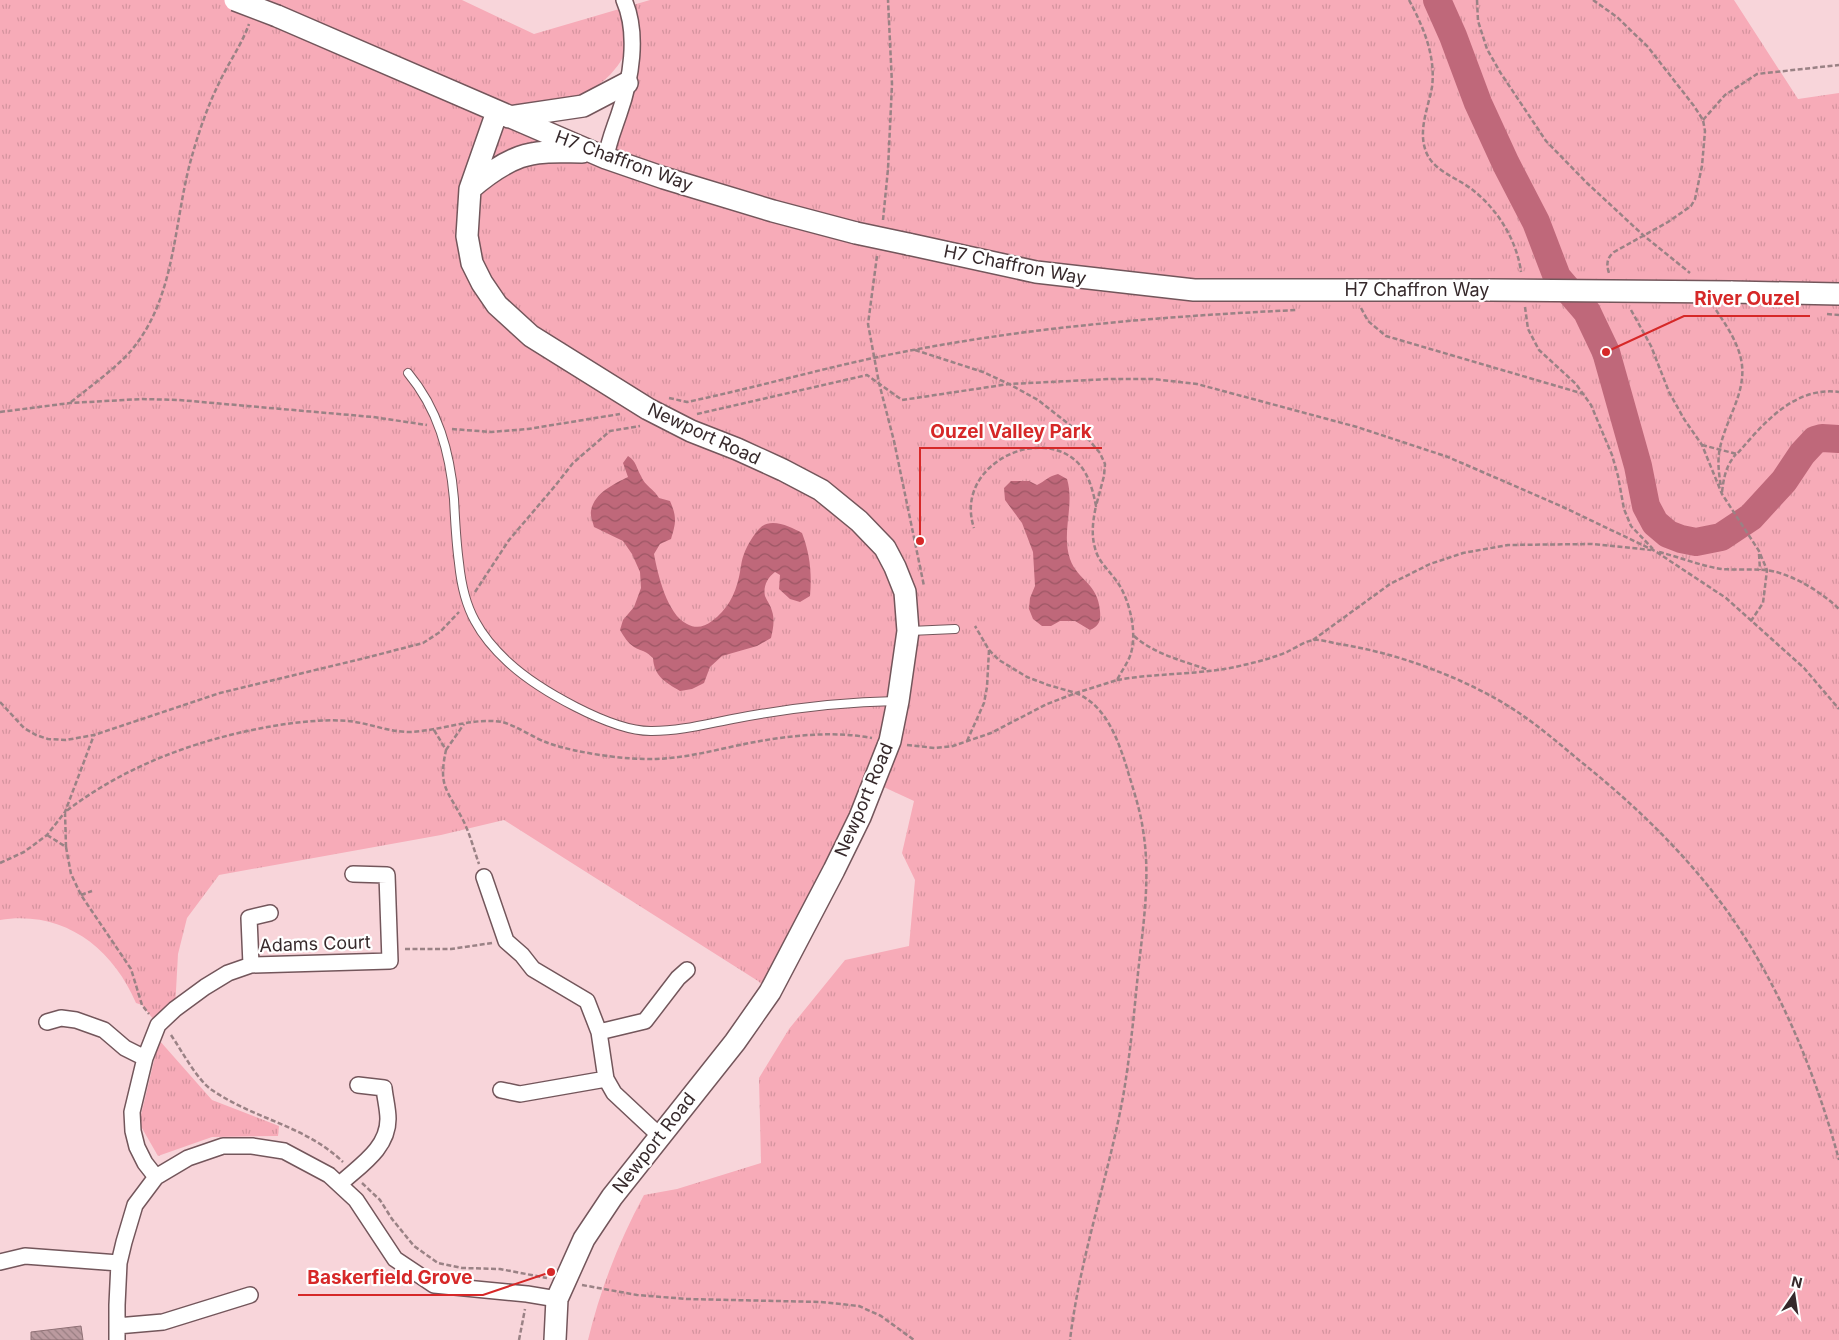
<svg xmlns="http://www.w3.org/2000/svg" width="1839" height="1340" viewBox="0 0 1839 1340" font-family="Inter,sans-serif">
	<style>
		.grass { fill: url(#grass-tufts); fill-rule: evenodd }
		.water { fill: url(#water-waves) }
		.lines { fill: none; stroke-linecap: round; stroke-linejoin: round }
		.river { stroke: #bf687a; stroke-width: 28 }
		.building { fill: url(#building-back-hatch); stroke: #8f7075 }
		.lane-casing { stroke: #73565b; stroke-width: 10 }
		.street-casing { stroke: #73565b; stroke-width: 18 }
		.secondary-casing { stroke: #73565b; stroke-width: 24 }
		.path { stroke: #9a8285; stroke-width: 2.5; stroke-dasharray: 5 2.5; stroke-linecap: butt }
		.lane { stroke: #fff; stroke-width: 8 }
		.street { stroke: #fff; stroke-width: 15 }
		.secondary { stroke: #fff; stroke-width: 21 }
		.secondary-bridge-casing { stroke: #73565b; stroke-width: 24; stroke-linecap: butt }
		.secondary-bridge { stroke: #fff; stroke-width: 21 }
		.labels { text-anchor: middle; stroke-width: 4.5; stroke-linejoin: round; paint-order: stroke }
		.street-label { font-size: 18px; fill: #36292b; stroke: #fff }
		.leader { fill: none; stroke: #d62828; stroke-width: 2 }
		.callout-dot { fill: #d62828; stroke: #fff; stroke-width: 2 }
		.callout-label { font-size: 19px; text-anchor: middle; font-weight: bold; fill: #d62828; stroke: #fff; stroke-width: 4.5; stroke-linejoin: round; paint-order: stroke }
	</style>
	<defs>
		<pattern id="grass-tufts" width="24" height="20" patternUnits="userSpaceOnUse" patternTransform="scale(1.25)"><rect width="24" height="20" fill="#f7abb8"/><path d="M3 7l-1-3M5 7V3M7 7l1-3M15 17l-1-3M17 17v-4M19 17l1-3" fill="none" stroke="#d4939e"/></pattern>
		<pattern id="water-waves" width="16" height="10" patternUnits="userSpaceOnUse" patternTransform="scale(1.25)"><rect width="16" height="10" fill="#bf687a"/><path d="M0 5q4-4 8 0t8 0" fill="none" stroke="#9c5664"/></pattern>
		<pattern id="building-back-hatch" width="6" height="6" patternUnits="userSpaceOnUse" patternTransform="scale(1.25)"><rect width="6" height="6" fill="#bb9a9f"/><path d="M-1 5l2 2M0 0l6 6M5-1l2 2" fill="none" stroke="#997e82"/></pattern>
	</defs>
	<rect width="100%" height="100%" fill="#f8d5da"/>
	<path class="grass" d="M 0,0 L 462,0 L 534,34 L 650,0 L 1734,0 L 1798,99 L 1839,93 L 1839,1340 L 588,1340 C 600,1290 619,1241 644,1195 L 677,1189 L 761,1163 L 759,1078 L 789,1029 L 845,960 L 909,946 L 915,880 L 902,853 L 914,801 L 875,783 L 770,992 L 758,981 L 504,820 L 441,835 L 219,875 L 187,918 L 178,954 L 175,1009 L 158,1025 L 142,1005 L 136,1003 C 112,947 63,910 0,920 ZM 631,42 L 606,158 L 498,111 C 538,105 588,104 615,69 C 622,61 626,51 631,42 Z
		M 159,1040 L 212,1100 L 279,1126 L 278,1136 L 212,1137 L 158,1156 L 139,1123 Z"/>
	<path class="water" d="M 628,456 C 637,462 636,468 641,476 C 645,486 654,489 659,498 L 670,501 C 677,517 676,523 671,539 L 660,544 L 654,554 C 658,575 667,614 687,624 C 696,629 704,627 712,621 C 727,610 735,595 739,577 C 741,569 741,561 744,554 C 747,546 753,535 760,528 C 771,517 791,527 802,533 C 810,554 812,573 810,596 L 800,602 L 790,599 L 779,589 L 780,575 L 775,572 C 767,578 763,587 765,596 C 767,601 771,606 772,611 C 775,620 773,629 771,638 L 757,646 L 722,656 L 710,667 L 704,683 L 692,689 L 680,691 C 665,682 654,676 653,658 C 644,649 642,652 634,647 C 628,643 624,637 620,630 L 623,620 L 634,607 L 641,588 L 640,572 L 632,554 L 623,541 L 594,527 C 593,522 590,516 591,511 C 594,493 614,484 628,477 L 623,463 Z
		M 1058,474 L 1067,479 C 1075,505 1061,532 1070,559 C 1078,581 1098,583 1100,611 C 1101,621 1099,626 1090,630 L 1075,621 L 1060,621 L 1051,626 L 1042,626 L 1033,619 L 1029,609 L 1030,598 L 1035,586 L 1033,552 L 1022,523 L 1005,500 L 1004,488 L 1011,481 L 1029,481 L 1037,485 C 1045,481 1049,476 1058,474 Z"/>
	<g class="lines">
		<path class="river" d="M 1437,0 L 1453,36 L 1478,103 L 1506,164 L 1536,222 L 1557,277 L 1587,312 L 1606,352 L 1638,466 L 1646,506 L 1655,523 L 1668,534 L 1681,539 L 1696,542 L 1721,537 L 1751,517 L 1784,481 L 1802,454 L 1815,440 L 1822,438 L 1839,439"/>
	</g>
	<path class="building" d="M 81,1326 L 83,1340 L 31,1340 L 31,1332 Z"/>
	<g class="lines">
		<defs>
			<path id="lane" d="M 408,373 C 438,409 450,452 454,499 C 455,520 456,541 459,563 C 461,583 465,603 475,621 C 483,636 495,650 508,662 C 537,689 612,732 652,731 C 682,731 710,723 738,718 C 791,708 843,702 896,701
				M 910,631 L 955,629"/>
			<path id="street" d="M 606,158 C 608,143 614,129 619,114 C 631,80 639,34 624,0
				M 484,877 L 506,941 L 522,955 L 533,969 L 587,1001 L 599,1032 L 606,1079 L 614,1093 L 660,1136
				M 251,965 L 249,918 L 270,913
				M 47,1022 L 61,1018 L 76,1020 L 104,1030 L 125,1048 L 145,1058
				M 599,1032 L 645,1021 L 678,978 L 687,970
				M 501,1090 L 520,1094 L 606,1079
				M 156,1177 L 145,1163 L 137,1147 L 133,1131 L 132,1112 L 145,1058 L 158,1025 L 175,1009 L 205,987 L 228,973 L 251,965 L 390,961 L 387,875 L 353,874
				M 340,1184 C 359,1166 388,1149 388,1119 C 388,1109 385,1098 384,1088 L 358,1085
				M 0,1262 L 25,1256 L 119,1263
				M 117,1326 L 163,1322 L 250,1295
				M 117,1340 L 117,1305 L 119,1263 L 124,1242 L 135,1205 L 156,1177 L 188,1158 L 223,1146 L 252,1146 L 284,1151 L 329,1175 L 356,1200 L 395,1259 L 434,1285 L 527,1294 L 557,1299"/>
			<path id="secondary" d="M 277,16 L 606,158 L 664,178 L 773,211 L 856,233
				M 497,112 L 470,189 L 467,236 L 472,263 L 482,283 L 497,305 L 531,336 L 648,409 L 691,431 L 737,449 L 783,470 L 821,490 L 859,521 L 885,548 L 895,567 L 905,592 L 908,631 L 898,701 L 890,741 L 860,817 L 834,870 L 770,992 L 735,1042 L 612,1197 L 584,1239 L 557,1299 L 555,1340
				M 509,117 L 583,106 L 627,83
				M 470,189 C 485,176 501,164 520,157 C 539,150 562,152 582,152
				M 908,244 L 1036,272 L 1194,290 L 1490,290
				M 1731,292 L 1839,294"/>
		</defs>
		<use href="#lane" class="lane-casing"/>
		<use href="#street" class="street-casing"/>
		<use href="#secondary" class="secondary-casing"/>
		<path class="path" d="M 1409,0 C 1423,26 1436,56 1432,87 C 1428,109 1417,132 1427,154 C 1435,172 1460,179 1474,191 C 1498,210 1517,241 1521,272
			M 1477,0 L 1478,21 L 1487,49 L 1500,72 L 1546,141 L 1587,183 L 1643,235 L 1690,273
			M 1593,0 L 1617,17 L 1648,47 L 1694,106 L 1703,120 L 1705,131 L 1702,166 L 1695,199 L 1691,206 L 1668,222 L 1614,252 C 1607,258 1606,264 1609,273
			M 1703,120 L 1725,95 L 1757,74 L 1839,65
			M 883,220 L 888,169 L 892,84 L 888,0
			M 877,256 L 868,324 L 879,383 L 894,441 L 924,586
			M 1525,307 L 1528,329 L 1539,350 L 1576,384 L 1591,405 L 1612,455 L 1618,476 L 1624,509 L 1631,526 L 1653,549
			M 1361,308 L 1368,321 L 1386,336 L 1584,394
			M 1631,310 L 1651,346 L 1669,392 L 1684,419 L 1702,445 L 1722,494 L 1759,551 L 1767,570 L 1763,603 L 1751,621
			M 1716,310 C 1726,325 1737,341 1741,359 C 1748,391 1726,418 1720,448 C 1717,461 1719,474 1721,487
			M 1827,314 L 1839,315
			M 915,350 L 983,372 L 1009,384 L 1038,400 L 1089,440 L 1100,453 L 1105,464 L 1104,476 L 1096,506 C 1093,491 1089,475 1079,464 C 1041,423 953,465 974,528
			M 669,398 L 687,402 C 763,386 837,364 913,350 C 1040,326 1169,316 1297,310
			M 71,402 C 91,386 112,371 129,353 C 177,299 173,221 192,156 C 199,131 208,105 220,81 C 229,62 242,44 249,24
			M 0,412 L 70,403 L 142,399 L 179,400 L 373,417 L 427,425
			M 697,414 L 867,375 L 902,400 L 1009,384 L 1110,379 L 1153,379 L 1197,384 L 1357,427 L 1448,457 L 1563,507 L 1655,551 L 1726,598 L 1804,668 L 1839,709
			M 452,429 L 491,432 L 528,429 L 620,414
			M 1702,445 L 1737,454 C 1763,424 1794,386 1839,392
			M 1722,492 C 1724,476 1726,466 1736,454
			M 1659,552 C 1679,557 1701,566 1722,569 C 1736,570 1751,569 1765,570 C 1789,572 1822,592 1839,609
			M 1759,554 L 1760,570
			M 475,592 L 509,540 L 555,486 L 573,463 L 610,431 L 640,426
			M 1134,636 C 1154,654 1183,661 1209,670
			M 1313,640 L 1390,584 L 1430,564 L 1463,553 L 1508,545 L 1592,544 L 1651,550
			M 989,650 L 999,660 L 1027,677 L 1048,685 L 1076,693 L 1117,680 C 1121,672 1127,664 1130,656 C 1138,635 1130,601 1118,583 C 1110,571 1098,562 1095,548 C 1091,534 1093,520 1096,506
			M 1117,680 C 1156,673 1196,675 1235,667 C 1253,663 1270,659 1287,652 C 1295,648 1305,641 1314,640 C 1322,639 1331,643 1339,644 C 1370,649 1400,657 1429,668 C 1461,680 1493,695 1522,715 C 1542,729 1561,745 1580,761 C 1625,797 1668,837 1704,881 C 1769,959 1813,1063 1839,1160
			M 0,702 L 24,728 L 36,735 L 48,739 L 66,740 L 94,735 L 220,693 L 365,658 L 423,643 L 440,632 L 459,612
			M 434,730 L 446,750 C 438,787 447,789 463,820 C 470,834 474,850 479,864
			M 967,741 L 984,703 L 987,687 L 989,650 L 975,626
			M 907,745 L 935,748 L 953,746 L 991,733 L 1047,704 L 1076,693 C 1105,705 1117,737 1126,765 C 1132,786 1140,808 1143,830 C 1151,878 1143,926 1138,973 C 1134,1014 1130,1056 1123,1097 C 1108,1178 1080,1257 1070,1340
			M 446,750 L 464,724
			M 47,835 L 66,847 L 71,874 L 81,895 L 131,969 L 142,1005 L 149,1014
			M 66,847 L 65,812 C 126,765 198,739 273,726 C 298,722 323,719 348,721 C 369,723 388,732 410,732 C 440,731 472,717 502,722 C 515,725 534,738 548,743 C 576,753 626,760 656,759 C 689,758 722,748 755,742 C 792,735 835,731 872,738
			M 0,863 L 24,852 L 47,835 L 65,812 L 94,735
			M 81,895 L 92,891
			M 405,949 L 451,949 L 492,943
			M 171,1035 C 182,1051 197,1080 212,1090 C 254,1119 306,1126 343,1162
			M 362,1183 L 380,1200 L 392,1219 L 414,1246 L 438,1263 L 462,1268 L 500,1269 L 547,1278
			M 582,1285 L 637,1295 L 687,1299 L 821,1302 L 859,1306 L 881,1316 L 914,1340
			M 519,1340 L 525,1309"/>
		<use href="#lane" class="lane"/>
		<use href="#street" class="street"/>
		<use href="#secondary" class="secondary"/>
		<defs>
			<path id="secondary-bridge" d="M 235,0 L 277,16
				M 856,233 L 908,244
				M 1490,290 L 1731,292"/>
		</defs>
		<use href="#secondary-bridge" class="secondary-bridge-casing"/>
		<use href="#secondary-bridge" class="secondary-bridge"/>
	</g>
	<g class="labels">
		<g class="street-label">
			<text transform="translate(624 161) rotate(20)" y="6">H7 Chaffron Way</text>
			<text transform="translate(1015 265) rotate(11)" y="6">H7 Chaffron Way</text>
			<text x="1417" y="296">H7 Chaffron Way</text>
			<text transform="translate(704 434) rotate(25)" y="6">Newport Road</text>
			<text transform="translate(864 800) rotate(-67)" y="6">Newport Road</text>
			<text transform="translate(315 944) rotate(-2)" y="6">Adams Court</text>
			<text transform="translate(654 1143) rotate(-52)" y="6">Newport Road</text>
		</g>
	</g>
	<path class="leader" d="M1606 352L1684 316H1810M920 541L920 448H1102M551 1272L483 1295H298"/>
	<g class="callout-dot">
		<circle cx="1606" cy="352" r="5"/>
		<circle cx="920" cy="541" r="5"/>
		<circle cx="551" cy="1272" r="5"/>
	</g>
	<g class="callout-label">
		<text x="1747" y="305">River Ouzel</text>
		<text x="1011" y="438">Ouzel Valley Park</text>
		<text x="390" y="1284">Baskerfield Grove</text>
	</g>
	<g transform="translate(1794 1295) rotate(13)" stroke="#ffffff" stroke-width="4" paint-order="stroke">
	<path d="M0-4L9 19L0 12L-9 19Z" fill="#36292b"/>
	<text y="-8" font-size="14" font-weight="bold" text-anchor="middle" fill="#36292b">N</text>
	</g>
</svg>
